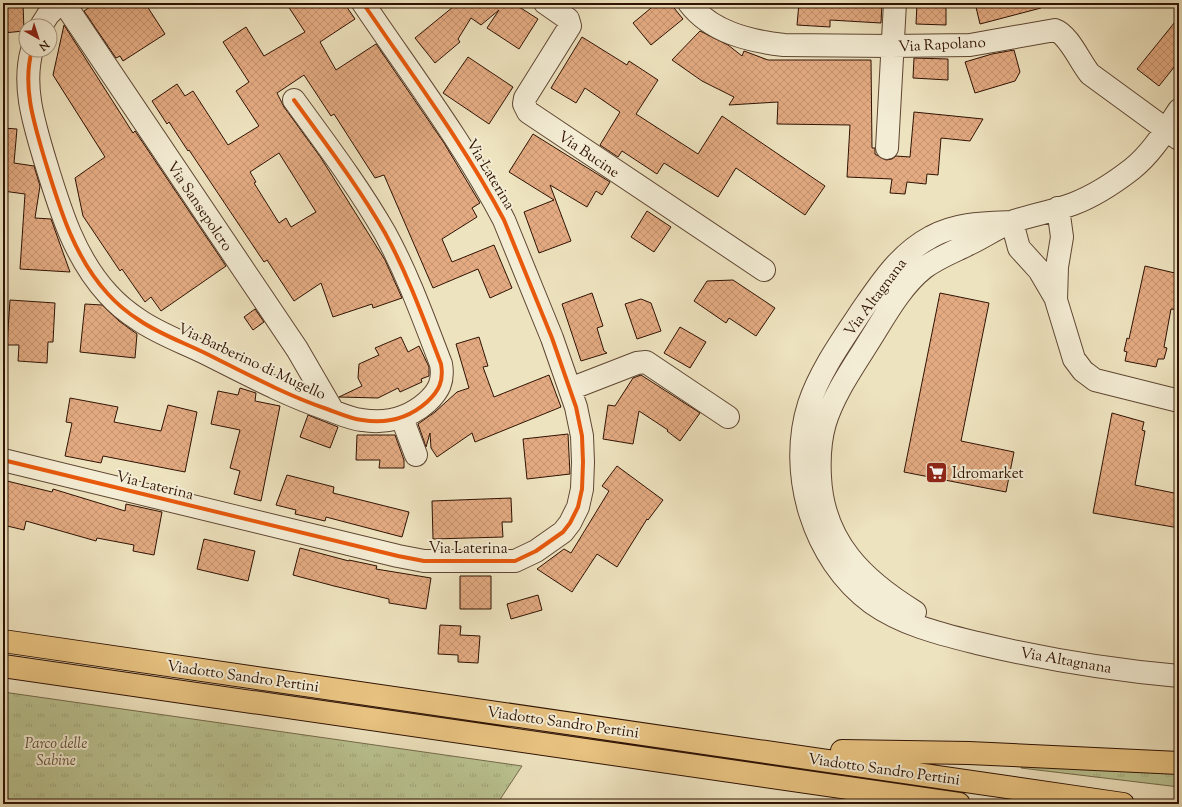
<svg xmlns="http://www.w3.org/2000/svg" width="1182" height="807" viewBox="0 0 1182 807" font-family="'Sorts Mill Goudy',serif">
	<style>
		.grass { fill: url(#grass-tufts); stroke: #746a4a }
		.building { fill: url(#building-cross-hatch); stroke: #2f1203; fill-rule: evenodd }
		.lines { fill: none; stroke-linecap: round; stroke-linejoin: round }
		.minor-casing { stroke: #5f4632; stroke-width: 24 }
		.major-casing { stroke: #2f1203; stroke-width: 24 }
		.minor { stroke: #f4edd5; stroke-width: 22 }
		.major { stroke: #e7c280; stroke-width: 22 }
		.cycleway-casing { stroke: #f4edd5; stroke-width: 6 }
		.cycleway { stroke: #e8590c; stroke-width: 4 }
		.labels { text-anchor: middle; stroke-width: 4; stroke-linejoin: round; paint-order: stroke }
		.street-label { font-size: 15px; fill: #2f1203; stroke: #f4edd5 }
		.poi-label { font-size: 15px; fill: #2f1203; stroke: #f4edd5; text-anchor: start }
		.park-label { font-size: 15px; font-style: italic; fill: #605035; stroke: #f4edd5 }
	</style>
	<defs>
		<pattern id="grass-tufts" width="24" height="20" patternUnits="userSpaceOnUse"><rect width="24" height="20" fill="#bac391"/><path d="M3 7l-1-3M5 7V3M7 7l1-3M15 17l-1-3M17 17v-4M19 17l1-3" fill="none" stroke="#a0a67b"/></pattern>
		<pattern id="building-cross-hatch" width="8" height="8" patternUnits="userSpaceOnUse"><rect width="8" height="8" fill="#e4ab82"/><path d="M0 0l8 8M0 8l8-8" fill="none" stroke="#c4926f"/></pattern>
	</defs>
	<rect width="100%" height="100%" fill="#eee3bf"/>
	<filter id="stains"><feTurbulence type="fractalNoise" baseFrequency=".005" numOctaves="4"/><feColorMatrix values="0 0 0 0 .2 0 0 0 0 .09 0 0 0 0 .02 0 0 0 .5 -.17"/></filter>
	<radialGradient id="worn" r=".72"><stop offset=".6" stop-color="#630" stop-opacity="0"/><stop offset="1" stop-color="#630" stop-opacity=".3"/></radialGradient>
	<path class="grass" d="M 3,692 L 522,766 L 497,804 L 3,804 Z
		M 1023,761 L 1179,770 L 1179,787 L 1021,768 Z"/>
	<path class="building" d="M 3,3 L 23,3 L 24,31 L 3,33 Z
		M 96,3 L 145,3 L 165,34 L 123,61 L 120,56 L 116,58 L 84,11 Z
		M 286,3 L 344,3 L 355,19 L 320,42 L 336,70 L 376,44 L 444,143 L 480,203 L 472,208 L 477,217 L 442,239 L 452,262 L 494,245 L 512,288 L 490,298 L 478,269 L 433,288 L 384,175 L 375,178 L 334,114 L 331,116 L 304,75 L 277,93 L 284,107 L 321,158 L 385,260 L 402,298 L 373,308 L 372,304 L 333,317 L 321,283 L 294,301 L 267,260 L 264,262 L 189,150 L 188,151 L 169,122 L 167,124 L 152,101 L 177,84 L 185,96 L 193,91 L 228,145 L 259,126 L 236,91 L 249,82 L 223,42 L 246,27 L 264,56 L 305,32 ZM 279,153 L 316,212 L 291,227 L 286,218 L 279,223 L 254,183 L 256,182 L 250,172 Z
		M 448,3 L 513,3 L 538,19 L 519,49 L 487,28 L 499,10 L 481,25 L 471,18 L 458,39 L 460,42 L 435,63 L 415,38 L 453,7 Z
		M 657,3 L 670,3 L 683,19 L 651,45 L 633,23 Z
		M 799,3 L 882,3 L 881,23 L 830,20 L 830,27 L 797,25 Z
		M 917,3 L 946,3 L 946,25 L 916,24 Z
		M 975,3 L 1041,3 L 1041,8 L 980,24 Z
		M 1179,17 L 1179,61 L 1159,86 L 1137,69 Z
		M 64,25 L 133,133 L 135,131 L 226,266 L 161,311 L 151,297 L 145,302 L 122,269 L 120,271 L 83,216 L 75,178 L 105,157 L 53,75 Z
		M 700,31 L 728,45 L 742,56 L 744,51 L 768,60 L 871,60 L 872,148 L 875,148 L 875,154 L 886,160 L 892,159 L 896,156 L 910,157 L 914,112 L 983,119 L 970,141 L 941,138 L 938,175 L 927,174 L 926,184 L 907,182 L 905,194 L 890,193 L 892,179 L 847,177 L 850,125 L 777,124 L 778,102 L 729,105 L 734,97 L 702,81 L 672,60 Z
		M 582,37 L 627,65 L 629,61 L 658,80 L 636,114 L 698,154 L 722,116 L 825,186 L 805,215 L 736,168 L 718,197 L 664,163 L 657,174 L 622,151 L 618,157 L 600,145 L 620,112 L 585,88 L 576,103 L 551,88 Z
		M 1014,50 L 1020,72 L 1015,81 L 975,93 L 965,62 L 992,54 Z
		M 468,57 L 513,87 L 489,124 L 443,93 Z
		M 914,58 L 948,59 L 948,80 L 913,78 Z
		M 3,128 L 17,129 L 14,163 L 34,166 L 40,186 L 35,218 L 51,219 L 70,272 L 20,269 L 25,194 L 3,191 Z
		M 533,134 L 610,182 L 602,195 L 596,191 L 587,207 L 550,185 L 571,241 L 539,253 L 524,212 L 554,200 L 509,172 Z
		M 647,211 L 671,227 L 654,252 L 631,237 Z
		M 1145,266 L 1179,274 L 1179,310 L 1171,309 L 1164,347 L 1167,348 L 1164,359 L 1158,359 L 1156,367 L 1125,361 L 1127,352 L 1124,351 L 1127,338 L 1129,339 Z
		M 733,280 L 775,308 L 756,336 L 729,318 L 726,323 L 694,301 L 707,281 Z
		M 592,293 L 603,326 L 597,328 L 604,351 L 607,353 L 581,361 L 562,304 Z
		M 940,293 L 989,303 L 961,441 L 1014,452 L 1006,492 L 904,472 Z
		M 641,299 L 651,303 L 661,331 L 637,339 L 625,304 Z
		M 10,300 L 55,303 L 53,342 L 48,342 L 47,363 L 18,361 L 19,345 L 7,345 Z
		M 85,304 L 102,305 L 119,321 L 137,334 L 135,358 L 80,352 Z
		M 255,309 L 264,322 L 253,330 L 244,317 Z
		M 680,327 L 706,342 L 690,368 L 664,353 Z
		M 401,337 L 408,352 L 419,346 L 429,367 L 429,376 L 421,379 L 422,382 L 400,392 L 398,388 L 378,398 L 339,397 L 362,386 L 358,378 L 359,364 L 379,355 L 375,348 Z
		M 479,337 L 488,366 L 483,367 L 494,397 L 549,375 L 561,407 L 475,442 L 472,433 L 437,457 L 431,448 L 430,433 L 426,447 L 418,424 L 435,412 L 457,392 L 469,388 L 456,344 Z
		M 641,375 L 700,413 L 680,441 L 667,431 L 668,430 L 639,411 L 633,444 L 603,439 L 608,405 L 615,406 L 633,378 Z
		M 240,388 L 256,393 L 255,401 L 280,406 L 261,501 L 234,494 L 240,471 L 230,468 L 240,430 L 211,424 L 218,391 L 238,395 Z
		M 70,398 L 118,407 L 114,422 L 161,431 L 168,405 L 197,412 L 185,472 L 103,456 L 101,463 L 65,456 L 72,423 L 66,422 Z
		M 1112,413 L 1144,422 L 1142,430 L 1145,431 L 1135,485 L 1179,494 L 1179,528 L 1093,513 Z
		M 308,415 L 338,427 L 330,448 L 300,437 Z
		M 568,434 L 570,474 L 527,479 L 523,439 Z
		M 357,435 L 395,435 L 404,460 L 404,468 L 379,468 L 380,460 L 356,460 Z
		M 617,466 L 663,500 L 648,520 L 647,519 L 617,567 L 597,554 L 572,592 L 537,569 L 564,549 L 571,553 L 609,491 L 602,486 Z
		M 287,475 L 334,487 L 333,493 L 409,512 L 402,537 L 326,517 L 325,521 L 295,514 L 296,510 L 276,505 Z
		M 3,480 L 52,492 L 53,489 L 125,511 L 126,504 L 162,512 L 154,555 L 133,551 L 134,545 L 97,538 L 96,541 L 26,521 L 24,530 L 3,525 Z
		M 511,498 L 512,522 L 502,522 L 503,537 L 433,539 L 432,501 Z
		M 204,539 L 255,551 L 248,581 L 197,569 Z
		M 300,548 L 349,561 L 349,560 L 377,566 L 376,569 L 431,578 L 426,609 L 389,603 L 389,599 L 334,586 L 293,575 Z
		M 460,576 L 491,576 L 491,609 L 460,609 Z
		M 538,595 L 542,610 L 511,619 L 507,604 Z
		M 440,625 L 461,626 L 460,635 L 480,636 L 478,663 L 458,662 L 458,655 L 438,654 Z"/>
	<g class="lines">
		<defs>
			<path id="minor" d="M 64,3 L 297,349 L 333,411
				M 545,3 L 568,19 L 570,26 L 525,98 L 524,104 L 528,112 L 764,270
				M 689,3 C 711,32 749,41 784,45 L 891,46 L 970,45 L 1055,30 C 1069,35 1080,62 1090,74 L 1179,139
				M 41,26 L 48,15 L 60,3
				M 32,50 C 22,86 34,123 44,157 C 59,206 73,256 108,294 C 117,304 128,313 139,320 C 159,334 185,343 207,354 C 247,374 286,395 327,409 C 338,413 351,419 362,420 C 386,424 409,418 427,402 C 439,391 444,381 441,364 C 424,320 408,275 385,233 C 358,186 326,144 294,100
				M 887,148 L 895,3
				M 1058,208 L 1062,237 L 1057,267 L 1056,300 L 1074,359 L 1083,371 L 1095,380 L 1179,401
				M 1012,222 C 983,223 956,223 931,237 C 899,254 880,284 860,313 C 841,342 820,371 809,404 C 787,473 813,560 872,603 C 903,625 941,634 977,643 C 1044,659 1111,670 1179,676
				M 1012,222 L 1019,248 L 1039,270 L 1056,299
				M 570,389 L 637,363 L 646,362 L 728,417
				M 402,418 L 416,455
				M 3,460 L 398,556 L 424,561 L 515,561 L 536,551 L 563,532 L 570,523 L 578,507 L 582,489 L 583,462 L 582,436 L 576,407 L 552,338 L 504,220 C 464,144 411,74 363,3
				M 915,612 C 863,580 823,542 820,477 C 819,459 820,440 825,423 C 834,394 852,369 868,343 C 884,318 900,287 924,268 C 937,258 953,252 969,244 C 984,237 998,227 1014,221 C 1033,215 1054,211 1073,204 C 1094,196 1114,183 1132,169 C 1152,153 1165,131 1179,110"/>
			<path id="major" d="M 3,641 L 1123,804
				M 3,666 L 959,804
				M 842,751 L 969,753 L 1179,763"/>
		</defs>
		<use href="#minor" class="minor-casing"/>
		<use href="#major" class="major-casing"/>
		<use href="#minor" class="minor"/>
		<use href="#major" class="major"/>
		<defs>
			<path id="cycleway" d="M 32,50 C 22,86 34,123 44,157 C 59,206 73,256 108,294 C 117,304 128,313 139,320 C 159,334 185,343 207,354 C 247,374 286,395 327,409 C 338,413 351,419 362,420 C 386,424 409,418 427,402 C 439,391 444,381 441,364 C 424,320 408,275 385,233 C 358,186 326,144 294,100
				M 3,460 L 398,556 L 424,561 L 515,561 L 536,551 L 563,532 L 570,523 L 578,507 L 582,489 L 583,462 L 582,436 L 576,407 L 552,338 L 504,220 C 464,144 411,74 363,3"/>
		</defs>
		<use href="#cycleway" class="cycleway-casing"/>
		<use href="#cycleway" class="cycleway"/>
	</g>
	<defs>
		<symbol id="supermarket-square" viewBox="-11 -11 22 22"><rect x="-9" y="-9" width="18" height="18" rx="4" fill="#8f2418" stroke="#f4edd5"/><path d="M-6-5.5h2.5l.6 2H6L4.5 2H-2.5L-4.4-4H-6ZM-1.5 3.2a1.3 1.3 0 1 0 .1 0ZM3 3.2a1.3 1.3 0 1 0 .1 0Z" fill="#fff"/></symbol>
	</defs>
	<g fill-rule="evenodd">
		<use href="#supermarket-square" x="924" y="460" width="25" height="25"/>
	</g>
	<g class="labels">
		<g class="street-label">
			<text transform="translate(942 44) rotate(-3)" y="5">Via Rapolano</text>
			<text transform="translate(589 154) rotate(34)" y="5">Via Bucine</text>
			<text transform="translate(491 174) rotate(59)" y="5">Via Laterina</text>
			<text transform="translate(200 206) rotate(56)" y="5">Via Sansepolcro</text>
			<text transform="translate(875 297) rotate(-53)" y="5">Via Altagnana</text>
			<text transform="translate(252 361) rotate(25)" y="5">Via Barberino di Mugello</text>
			<text transform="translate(155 485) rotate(14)" y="5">Via Laterina</text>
			<text x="468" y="553">Via Laterina</text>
			<text transform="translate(1066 660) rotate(10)" y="5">Via Altagnana</text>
			<text transform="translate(243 676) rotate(8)" y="5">Viadotto Sandro Pertini</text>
			<text transform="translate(563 722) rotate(8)" y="5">Viadotto Sandro Pertini</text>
			<text transform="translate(884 769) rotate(8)" y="5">Viadotto Sandro Pertini</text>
		</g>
		<g class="poi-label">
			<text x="952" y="478">Idromarket</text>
		</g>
		<g class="park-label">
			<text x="56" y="748">Parco delle<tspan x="56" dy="17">Sabine</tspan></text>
		</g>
	</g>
	<rect width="1182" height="807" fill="none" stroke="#eee3bf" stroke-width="16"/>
	<rect x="4" y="4" width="1174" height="799" fill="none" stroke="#2f1203" stroke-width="2"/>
	<rect x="8" y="8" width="1166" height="791" fill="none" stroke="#2f1203"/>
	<g transform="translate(38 38) rotate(141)"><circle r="19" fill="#f4edd5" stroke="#a59581"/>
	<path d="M0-3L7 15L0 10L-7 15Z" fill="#8f2418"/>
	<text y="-6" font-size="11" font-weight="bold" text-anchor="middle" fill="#2f1203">N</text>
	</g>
	<rect width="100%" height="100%" filter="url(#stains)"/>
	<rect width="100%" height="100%" fill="url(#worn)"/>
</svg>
